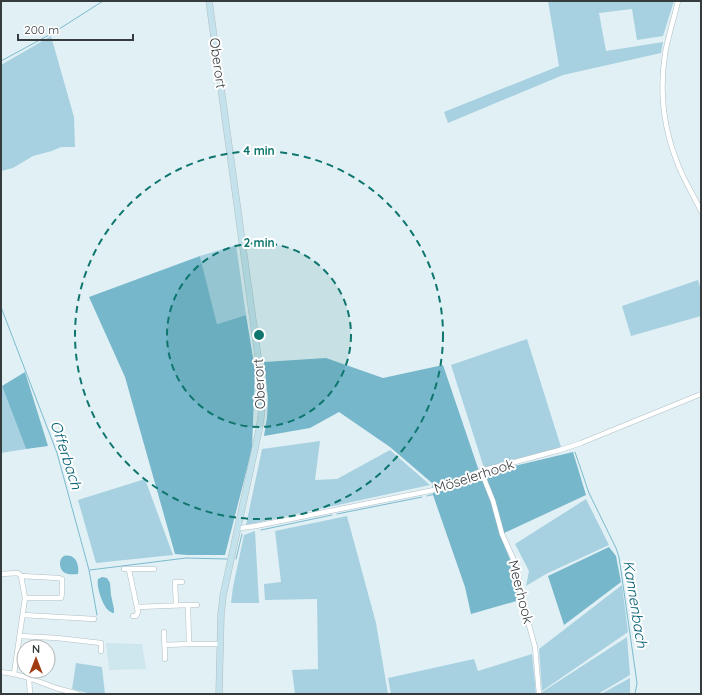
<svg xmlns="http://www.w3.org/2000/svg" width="702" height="695" viewBox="0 0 702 695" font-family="Quicksand,sans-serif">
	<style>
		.built { fill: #cee6ee }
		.green { fill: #a7d1e0 }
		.forest { fill: #77b7cb }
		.water { fill: #7abace }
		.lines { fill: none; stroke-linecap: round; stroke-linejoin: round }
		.stream { stroke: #7abace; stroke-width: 1 }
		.street-casing { stroke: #b1bfc4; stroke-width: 5.5 }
		.secondary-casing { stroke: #b1bfc4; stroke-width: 7 }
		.street { stroke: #fff; stroke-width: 4.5 }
		.secondary { stroke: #c3e2eb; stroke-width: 6 }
		.ring { fill: none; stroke: #0f766e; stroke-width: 2; stroke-dasharray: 7 5 }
		.labels { text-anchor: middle; stroke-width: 4; stroke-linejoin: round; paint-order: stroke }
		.street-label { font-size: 14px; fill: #363c3e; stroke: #fff }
		.water-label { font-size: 15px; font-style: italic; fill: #035f74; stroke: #fff }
		.centre { fill: #0f766e; stroke: #fff; stroke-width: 2 }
		.ring-label { font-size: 12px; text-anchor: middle; font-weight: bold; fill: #0f766e; stroke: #fff; stroke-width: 4; stroke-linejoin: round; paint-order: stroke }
	</style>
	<rect width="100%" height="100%" fill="#e1f0f5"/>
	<path class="built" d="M 106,643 L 142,644 L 146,669 L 109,670 Z"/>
	<path class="green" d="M 548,1 L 674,1 L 663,36 L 637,40 L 632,9 L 599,13 L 606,51 L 663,42 L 661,53 L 563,75 L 448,123 L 444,112 L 559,66 Z
		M 51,36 L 74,117 L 75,147 L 61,147 L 52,151 L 33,156 L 13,168 L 1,171 L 1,65 Z
		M 236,245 L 246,315 L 217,324 L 200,256 Z
		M 698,280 L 701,290 L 701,316 L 631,336 L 622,306 Z
		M 527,339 L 561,447 L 484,468 L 451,365 Z
		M 1,386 L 2,386 L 26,449 L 1,453 Z
		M 320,441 L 315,480 L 337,479 L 390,450 L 430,485 L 246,525 L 262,449 Z
		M 145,479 L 173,555 L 96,563 L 78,500 Z
		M 586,499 L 609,545 L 546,574 L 526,586 L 529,571 L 515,544 Z
		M 347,516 L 376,623 L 388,694 L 295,694 L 292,670 L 318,669 L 317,599 L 265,600 L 264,584 L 281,582 L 275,531 Z
		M 255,531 L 259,603 L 231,603 L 233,587 L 244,535 Z
		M 622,585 L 628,632 L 542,691 L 539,649 Z
		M 627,637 L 630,675 L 598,694 L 543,694 L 542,692 Z
		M 532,654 L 536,694 L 391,694 L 388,678 L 474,659 L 478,671 Z
		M 76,663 L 102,667 L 105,694 L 91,694 L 72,689 Z
		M 630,678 L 630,693 L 629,694 L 601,694 Z"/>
	<path class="forest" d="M 200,256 L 217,324 L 246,315 L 255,370 L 252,449 L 225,555 L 187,555 L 175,554 L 125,377 L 89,297 Z
		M 326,358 L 383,378 L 443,365 L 480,474 L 573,452 L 586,495 L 500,535 L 513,567 L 520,600 L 471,614 L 465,587 L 433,495 L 432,483 L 390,447 L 339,412 L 310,428 L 264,436 L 267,418 L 268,399 L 264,362 Z
		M 25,372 L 48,446 L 26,449 L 2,386 Z
		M 609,547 L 616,556 L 621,582 L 564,625 L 548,576 Z"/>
	<path class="water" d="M 71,556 C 78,559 79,568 78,574 C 74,574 69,575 65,573 C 59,570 58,559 64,556 C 66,555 69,556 71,556 Z
		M 102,577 L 107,578 L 110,583 L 111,595 L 114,609 L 114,613 C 113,613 112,613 111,612 C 103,609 96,586 98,579 Z"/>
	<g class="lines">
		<path class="stream" d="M 56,31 L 103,1
			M 1,61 L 49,35
			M 1,307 L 57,453 L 89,570 L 97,615
			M 575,452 L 589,493 L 616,548 L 619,557 L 637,683 L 635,694
			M 427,496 C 445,492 460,485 477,477
			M 337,514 L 422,497
			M 261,530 L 332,515
			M 236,559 L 242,534
			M 90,570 L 186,558 L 227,559"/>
		<defs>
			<path id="street" d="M 678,1 C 674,19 668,36 665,54 C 659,93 664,131 679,167 C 685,182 694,196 701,211
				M 481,471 L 493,501 L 502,534 L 516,565 L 524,607 L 535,647 L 539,694
				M 238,528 L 241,528 L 256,526 L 439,489 L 451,484 L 481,471 L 560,450 L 581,443 L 701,394
				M 124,569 L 154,569
				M 129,570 L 138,612 L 136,616 L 133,616
				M 1,574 L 18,573 L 21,576 L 58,578 L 62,579 L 62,594 L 61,598 L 25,598
				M 176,605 L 175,582 L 182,582
				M 188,605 L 197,605
				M 137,607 L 188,605 L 189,644 L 220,644
				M 23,615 L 94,619
				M 164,632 L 165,659
				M 20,636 L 57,638 L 101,643 L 101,651
				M 165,645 L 189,644
				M 1,672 C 21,674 37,681 56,688 C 63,690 71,692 78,694
				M 14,674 L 25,598 L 21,576
				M 29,678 L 30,694"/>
			<path id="secondary" d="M 209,1 L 260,371 L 262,399 L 261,417 L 259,430 L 223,596 L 221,615 L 219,694"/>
		</defs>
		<use href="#street" class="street-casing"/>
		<use href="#secondary" class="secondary-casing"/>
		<use href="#street" class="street"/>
		<use href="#secondary" class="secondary"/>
	</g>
	<circle cx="259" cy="335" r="92" fill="#0f766e" fill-opacity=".12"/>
	<g class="ring">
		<circle cx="259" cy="335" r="92"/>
		<circle cx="259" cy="335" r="184"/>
	</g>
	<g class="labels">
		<g class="street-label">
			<text transform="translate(218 63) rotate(82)" y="5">Oberort</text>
			<text transform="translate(259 384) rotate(-93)" y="5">Oberort</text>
			<text transform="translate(474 476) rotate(-18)" y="5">Möselerhook</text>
			<text transform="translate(521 592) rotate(76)" y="5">Meerhook</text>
		</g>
		<g class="water-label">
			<text transform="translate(66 455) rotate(72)" y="5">Offerbach</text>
			<text transform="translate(635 604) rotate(81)" y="5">Kannenbach</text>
		</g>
	</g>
	<circle cx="259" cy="335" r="6" class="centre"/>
	<g class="ring-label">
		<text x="259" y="155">4 min</text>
		<text x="259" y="247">2 min</text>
	</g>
	<rect width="702" height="695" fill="none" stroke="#363c3e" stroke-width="4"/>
	<g transform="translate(36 659)"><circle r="19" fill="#ffffff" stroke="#afb1b2"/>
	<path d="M0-3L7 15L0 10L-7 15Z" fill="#a13c11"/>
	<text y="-6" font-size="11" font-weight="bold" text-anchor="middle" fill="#363c3e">N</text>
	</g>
	<path d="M18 34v6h115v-6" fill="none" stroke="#363c3e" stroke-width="2"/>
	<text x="24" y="34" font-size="12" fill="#363c3e" stroke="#ffffff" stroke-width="3" paint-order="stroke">200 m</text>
</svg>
